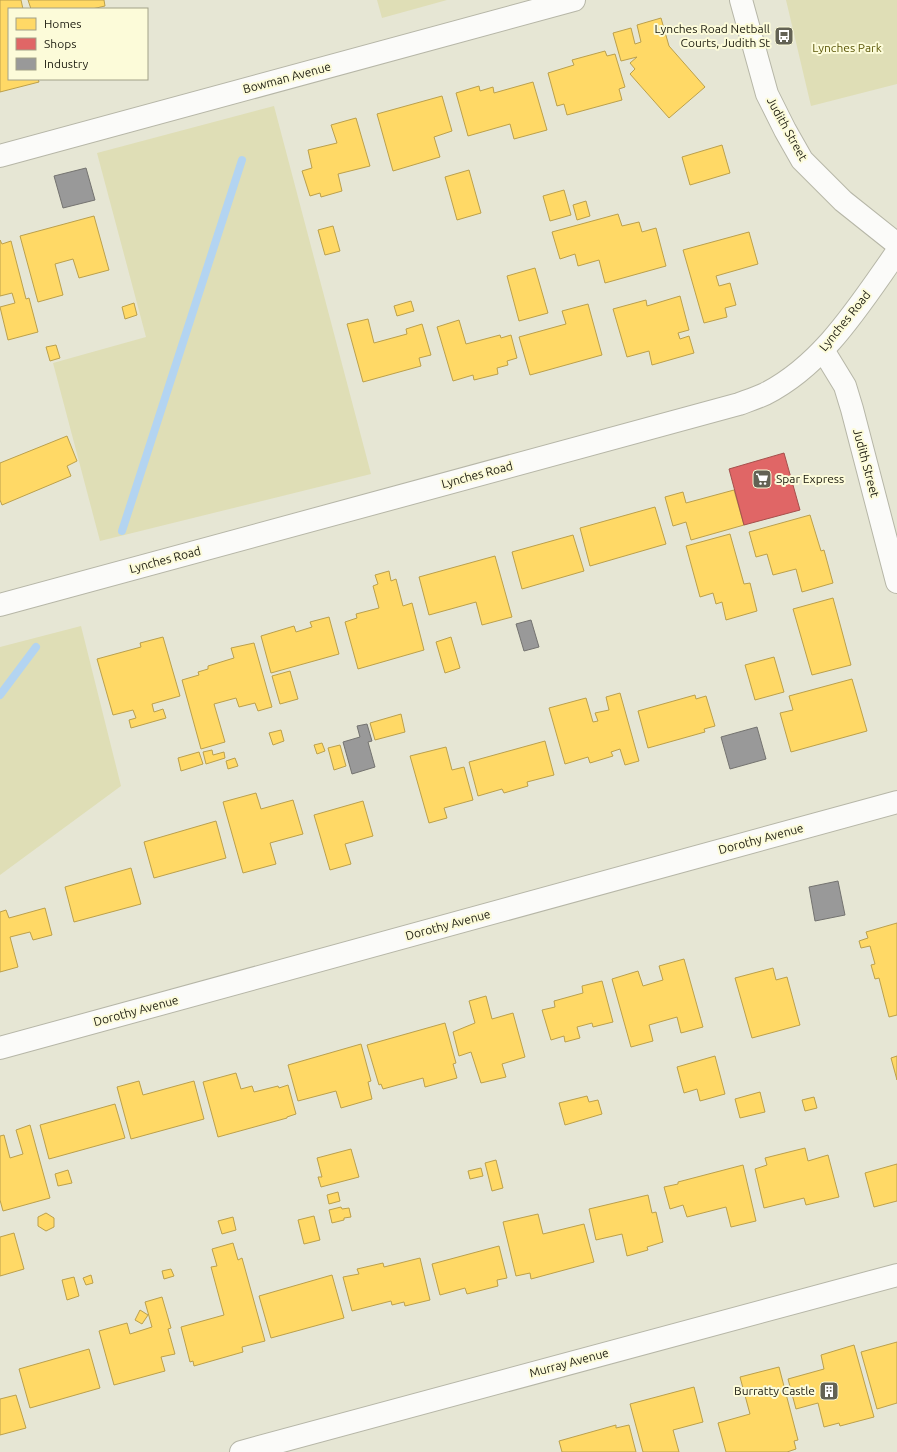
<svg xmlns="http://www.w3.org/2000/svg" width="897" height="1452" viewBox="0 0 897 1452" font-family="Ubuntu,sans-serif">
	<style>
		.green { fill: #dfdeb6 }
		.homes { fill: #ffd966; stroke: #bba04c }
		.shops { fill: #e06666; stroke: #a5504c }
		.industry { fill: #999; stroke: #747370 }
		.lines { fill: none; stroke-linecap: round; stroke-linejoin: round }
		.stream { stroke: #b3d4f1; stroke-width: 8 }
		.minor-casing { stroke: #b6b6a7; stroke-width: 24 }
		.tertiary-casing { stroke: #b6b6a7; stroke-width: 24 }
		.minor { stroke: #fbfbf9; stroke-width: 22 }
		.tertiary { stroke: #fbfbf9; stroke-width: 22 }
		.labels { text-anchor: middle; stroke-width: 4; stroke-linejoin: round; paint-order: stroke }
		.poi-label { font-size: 12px; fill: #1c1b0f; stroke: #fcfbd9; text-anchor: end }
		.park-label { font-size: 12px; fill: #5c580b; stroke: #fcfbd9 }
		.street-label { font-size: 12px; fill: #1c1b0f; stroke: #fcfbd9 }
	</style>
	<rect width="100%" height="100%" fill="#e6e6d4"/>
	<path class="green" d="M 377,0 L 447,0 L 382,18 Z
		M 786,0 L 897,0 L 897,84 L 811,106 Z
		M 274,106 L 371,474 L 100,541 L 53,363 L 146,337 L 97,153 Z
		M 81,626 L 121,786 L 0,875 L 0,647 Z"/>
	<path class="homes" d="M 0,0 L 21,0 L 23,9 L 9,9 L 9,79 L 38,79 L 39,82 L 0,92 Z
		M 28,0 L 104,0 L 105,6 L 92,9 L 31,9 Z
		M 661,18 L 669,46 L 705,87 L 669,118 L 630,74 L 635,69 L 630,63 L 637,57 L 621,61 L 613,33 L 631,28 L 635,44 L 641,42 L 637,25 Z
		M 605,51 L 607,56 L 615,54 L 625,87 L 619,89 L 622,100 L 567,115 L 564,104 L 557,106 L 548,73 L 574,65 L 572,60 Z
		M 533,82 L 547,130 L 514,139 L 510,124 L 468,136 L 456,93 L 479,86 L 480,91 L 493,87 L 494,93 Z
		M 442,96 L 452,131 L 434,137 L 440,157 L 393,171 L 377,114 Z
		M 356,118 L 370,166 L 338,174 L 342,191 L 321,197 L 320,193 L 310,196 L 302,171 L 312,168 L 308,150 L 337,143 L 331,125 Z
		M 722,145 L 730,173 L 690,185 L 682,157 Z
		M 469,170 L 481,213 L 457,220 L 445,177 Z
		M 564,190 L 571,215 L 550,221 L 543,196 Z
		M 586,201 L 590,216 L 577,220 L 573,205 Z
		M 618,214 L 622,226 L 639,222 L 642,232 L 656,228 L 666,266 L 605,283 L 599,260 L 578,266 L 575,254 L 560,259 L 552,232 Z
		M 94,216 L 109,270 L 79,278 L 73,259 L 55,264 L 63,295 L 38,302 L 20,236 Z
		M 333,226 L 340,251 L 325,255 L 318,230 Z
		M 749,232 L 758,264 L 716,276 L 719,286 L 730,283 L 736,305 L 725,308 L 727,317 L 704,323 L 683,250 Z
		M 0,240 L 2,244 L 11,241 L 26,299 L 29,298 L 38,332 L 8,340 L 0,307 L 15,303 L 12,293 L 0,296 Z
		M 535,268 L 548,313 L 519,321 L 507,276 Z
		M 680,296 L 689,330 L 678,333 L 680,339 L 689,336 L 694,353 L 652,365 L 649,351 L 627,357 L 613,309 L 646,300 L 647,306 Z
		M 411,301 L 414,311 L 397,316 L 394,306 Z
		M 134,303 L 137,315 L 125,319 L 122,307 Z
		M 588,304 L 602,355 L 530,375 L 519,337 L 566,324 L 562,311 Z
		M 368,319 L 374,343 L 407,334 L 406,329 L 422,324 L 431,355 L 419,358 L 421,366 L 363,382 L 347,324 Z
		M 459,320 L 466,344 L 500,335 L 501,338 L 511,335 L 517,358 L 507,361 L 508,365 L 497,368 L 498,374 L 474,380 L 473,375 L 453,381 L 437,327 Z
		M 56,345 L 60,358 L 50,361 L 46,347 Z
		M 67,436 L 77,461 L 67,466 L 71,476 L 2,505 L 0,500 L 0,463 Z
		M 734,490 L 744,525 L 691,540 L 686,522 L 673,526 L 665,497 L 683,492 L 686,503 Z
		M 655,507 L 666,544 L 590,566 L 580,528 Z
		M 810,515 L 821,551 L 824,550 L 833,583 L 802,592 L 796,569 L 773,575 L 767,554 L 756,557 L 749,532 Z
		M 730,534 L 744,584 L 750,583 L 757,611 L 726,620 L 722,602 L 716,604 L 713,593 L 700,597 L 686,546 Z
		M 573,535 L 584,571 L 522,589 L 512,552 Z
		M 495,556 L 512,617 L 482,625 L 476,602 L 429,615 L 419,577 Z
		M 389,571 L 391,581 L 396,579 L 403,606 L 412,603 L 424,650 L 358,669 L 345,622 L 357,618 L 356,614 L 379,608 L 373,586 L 378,584 L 375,575 Z
		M 833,598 L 851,665 L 812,675 L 793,609 Z
		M 329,617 L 339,654 L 271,673 L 261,636 L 294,626 L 296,632 L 312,627 L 310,622 Z
		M 163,637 L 180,696 L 152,704 L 154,712 L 163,709 L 166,718 L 131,728 L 129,720 L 136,718 L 133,710 L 113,715 L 97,659 L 141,647 L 140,643 Z
		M 451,637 L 460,668 L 445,673 L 436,642 Z
		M 254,643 L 272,707 L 258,711 L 255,703 L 239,707 L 236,698 L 214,704 L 225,742 L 201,749 L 182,680 L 199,675 L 198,672 L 208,669 L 208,666 L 234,658 L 231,648 Z
		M 774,657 L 784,692 L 755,700 L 745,665 Z
		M 290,671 L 298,699 L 280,704 L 272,676 Z
		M 852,679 L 867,731 L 791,752 L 780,713 L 793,710 L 789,696 Z
		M 620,693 L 639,761 L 625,765 L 620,749 L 611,752 L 613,756 L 590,763 L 588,757 L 565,764 L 549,708 L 586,698 L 593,722 L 598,721 L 595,713 L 609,710 L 606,697 Z
		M 695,695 L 696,699 L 706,696 L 715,726 L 704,729 L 705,732 L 648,748 L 638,711 Z
		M 401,714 L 405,732 L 375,740 L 370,723 Z
		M 281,730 L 284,741 L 273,745 L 269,733 Z
		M 545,741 L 554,775 L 527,782 L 528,786 L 504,793 L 502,789 L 478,796 L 469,762 Z
		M 322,743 L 325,751 L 317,754 L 314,745 Z
		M 340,745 L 346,766 L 334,770 L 328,748 Z
		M 446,747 L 452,770 L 464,767 L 473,800 L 444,808 L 447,818 L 429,823 L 410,756 Z
		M 212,750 L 213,755 L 224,752 L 225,758 L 206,764 L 203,752 Z
		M 199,752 L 203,764 L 181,771 L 178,758 Z
		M 235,758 L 238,766 L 228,769 L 226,761 Z
		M 256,793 L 261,809 L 293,800 L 303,834 L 270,843 L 276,864 L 243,873 L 223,802 Z
		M 363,801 L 373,836 L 345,844 L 351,864 L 330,870 L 314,815 Z
		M 216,821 L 226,858 L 154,878 L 144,842 Z
		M 131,868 L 141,904 L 74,922 L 65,887 Z
		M 45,908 L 52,935 L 33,940 L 30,932 L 10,937 L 18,967 L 0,972 L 0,912 L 6,910 L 9,918 Z
		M 897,923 L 897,1015 L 889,1017 L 879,978 L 875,979 L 871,965 L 875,964 L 870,946 L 861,948 L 859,941 L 868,938 L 866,932 Z
		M 684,959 L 703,1027 L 681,1033 L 677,1017 L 649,1025 L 653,1041 L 631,1047 L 612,979 L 638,971 L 643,986 L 663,980 L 659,966 Z
		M 773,968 L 776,980 L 787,977 L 800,1025 L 752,1038 L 735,978 Z
		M 602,981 L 613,1022 L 593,1027 L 592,1023 L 577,1027 L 580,1038 L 565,1042 L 564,1036 L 551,1040 L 542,1010 L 555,1007 L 554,1001 L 583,993 L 582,986 Z
		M 486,996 L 492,1019 L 513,1013 L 525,1057 L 502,1064 L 506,1077 L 481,1083 L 471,1052 L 459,1056 L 453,1032 L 475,1023 L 469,1001 Z
		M 445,1023 L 456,1063 L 453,1064 L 457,1078 L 425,1087 L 423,1078 L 383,1089 L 381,1084 L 379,1085 L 367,1045 Z
		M 361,1044 L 371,1081 L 368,1082 L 372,1099 L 341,1108 L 336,1091 L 298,1101 L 288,1065 Z
		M 715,1056 L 725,1094 L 700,1101 L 697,1089 L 684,1093 L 677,1067 Z
		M 897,1056 L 897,1080 L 891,1058 Z
		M 236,1073 L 241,1089 L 252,1086 L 254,1092 L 278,1086 L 279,1088 L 288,1085 L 296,1114 L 287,1117 L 287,1118 L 218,1137 L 203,1082 Z
		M 139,1081 L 143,1095 L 194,1081 L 204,1119 L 131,1139 L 117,1087 Z
		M 760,1092 L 765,1112 L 740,1118 L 735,1099 Z
		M 587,1096 L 589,1102 L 598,1100 L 602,1114 L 565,1125 L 559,1103 Z
		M 814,1097 L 817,1108 L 805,1111 L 802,1100 Z
		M 115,1104 L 125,1138 L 49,1159 L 40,1125 Z
		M 30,1125 L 50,1198 L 3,1211 L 0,1200 L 0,1136 L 4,1135 L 10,1158 L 23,1154 L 16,1130 Z
		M 805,1148 L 808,1161 L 828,1155 L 839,1197 L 806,1205 L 804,1198 L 764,1208 L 755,1169 L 767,1165 L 765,1158 Z
		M 351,1149 L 359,1177 L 321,1187 L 318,1177 L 322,1177 L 317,1158 Z
		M 496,1160 L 503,1188 L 492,1191 L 485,1163 Z
		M 897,1164 L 897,1201 L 874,1207 L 865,1173 Z
		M 743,1165 L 756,1221 L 731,1227 L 726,1207 L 687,1217 L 683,1205 L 670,1209 L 664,1187 L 678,1184 L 678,1182 Z
		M 481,1168 L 483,1176 L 470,1179 L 468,1171 Z
		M 68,1170 L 72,1183 L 58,1186 L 55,1174 Z
		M 338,1192 L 340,1201 L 329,1204 L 327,1195 Z
		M 648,1195 L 652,1213 L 656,1212 L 663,1242 L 647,1247 L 648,1250 L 627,1256 L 622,1234 L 596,1240 L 589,1209 Z
		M 341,1207 L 342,1209 L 349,1208 L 351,1217 L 344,1218 L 344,1220 L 332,1223 L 329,1210 Z
		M 46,1213 L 54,1218 L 54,1227 L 46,1231 L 38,1226 L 38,1217 Z
		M 538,1214 L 543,1234 L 584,1224 L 594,1262 L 531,1279 L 530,1273 L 516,1276 L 503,1222 Z
		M 314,1216 L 320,1240 L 304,1244 L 298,1220 Z
		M 233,1217 L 236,1230 L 222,1234 L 218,1221 Z
		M 14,1233 L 24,1269 L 0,1276 L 0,1237 Z
		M 233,1243 L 238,1260 L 242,1258 L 265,1341 L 242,1347 L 243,1352 L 194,1366 L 193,1361 L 190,1362 L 181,1327 L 224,1315 L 211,1267 L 217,1266 L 212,1249 Z
		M 499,1246 L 507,1278 L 497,1280 L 498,1286 L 467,1294 L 465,1288 L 440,1295 L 432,1264 Z
		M 420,1258 L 430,1300 L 405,1306 L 404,1302 L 392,1305 L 391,1301 L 352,1311 L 343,1277 L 359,1274 L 357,1269 L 383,1263 L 384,1267 Z
		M 171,1269 L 174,1276 L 164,1279 L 162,1271 Z
		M 91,1275 L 93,1283 L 86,1285 L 83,1278 Z
		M 332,1275 L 344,1318 L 271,1338 L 259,1296 Z
		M 74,1277 L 79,1296 L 67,1300 L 62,1280 Z
		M 162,1297 L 171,1328 L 168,1329 L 175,1354 L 161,1357 L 165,1371 L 114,1385 L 99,1331 L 127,1323 L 130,1334 L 152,1327 L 145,1302 Z
		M 140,1310 L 148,1315 L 142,1324 L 135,1320 Z
		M 897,1342 L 897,1403 L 877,1409 L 861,1352 Z
		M 854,1345 L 874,1417 L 840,1426 L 839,1423 L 824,1427 L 818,1403 L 796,1409 L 788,1379 L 824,1369 L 821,1355 Z
		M 89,1349 L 100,1388 L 30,1408 L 19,1369 Z
		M 779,1367 L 798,1440 L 794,1441 L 796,1449 L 787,1452 L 726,1452 L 718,1423 L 750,1414 L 740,1377 Z
		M 694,1387 L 703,1422 L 673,1430 L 679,1452 L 643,1452 L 630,1404 Z
		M 16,1395 L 26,1428 L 0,1435 L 0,1399 Z
		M 616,1425 L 616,1428 L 629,1425 L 636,1452 L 562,1452 L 559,1441 Z"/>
	<path class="shops" d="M 784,453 L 800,510 L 744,525 L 729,469 Z"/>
	<path class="industry" d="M 86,168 L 95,200 L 63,208 L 54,176 Z
		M 531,620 L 539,647 L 524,651 L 516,624 Z
		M 367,724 L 372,741 L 368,742 L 375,767 L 352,774 L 343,742 L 360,737 L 357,726 Z
		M 757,727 L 766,759 L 730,769 L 721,737 Z
		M 838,881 L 845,915 L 815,921 L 809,887 Z"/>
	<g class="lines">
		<path class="stream" d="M 122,531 L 242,160
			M 0,695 L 36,647"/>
		<defs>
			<path id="minor" d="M 741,0 L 767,94 L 785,130 L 802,160 L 843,201 L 897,244
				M 0,156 L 574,0
				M 823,350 L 845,386 L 852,409 L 897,582
				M 0,1048 L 897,802
				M 241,1452 L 897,1275"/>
			<path id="tertiary" d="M 0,605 L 739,404 C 747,401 756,398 765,394 C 824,364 860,304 897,252"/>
		</defs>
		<use href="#minor" class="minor-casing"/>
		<use href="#tertiary" class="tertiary-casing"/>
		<use href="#minor" class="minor"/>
		<use href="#tertiary" class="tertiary"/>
	</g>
	<defs>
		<symbol id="bus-square" viewBox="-11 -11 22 22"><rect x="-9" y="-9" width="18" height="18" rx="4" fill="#636254" stroke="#fcfbd9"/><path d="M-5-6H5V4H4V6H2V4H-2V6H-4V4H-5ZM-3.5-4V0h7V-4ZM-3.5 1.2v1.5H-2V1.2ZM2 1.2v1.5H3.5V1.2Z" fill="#fff"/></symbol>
		<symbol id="supermarket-square" viewBox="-11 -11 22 22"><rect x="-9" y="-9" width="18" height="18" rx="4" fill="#636254" stroke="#fcfbd9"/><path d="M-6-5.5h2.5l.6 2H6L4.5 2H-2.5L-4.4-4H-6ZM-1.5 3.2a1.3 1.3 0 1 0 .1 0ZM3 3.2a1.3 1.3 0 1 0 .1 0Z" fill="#fff"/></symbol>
		<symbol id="building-square" viewBox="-11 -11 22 22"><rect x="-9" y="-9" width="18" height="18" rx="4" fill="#636254" stroke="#fcfbd9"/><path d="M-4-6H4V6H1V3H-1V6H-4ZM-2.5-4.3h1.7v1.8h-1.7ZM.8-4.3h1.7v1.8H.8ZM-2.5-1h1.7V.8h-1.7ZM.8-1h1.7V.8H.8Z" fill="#fff"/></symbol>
	</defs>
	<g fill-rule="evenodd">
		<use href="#bus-square" x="773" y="25" width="22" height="22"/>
		<use href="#supermarket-square" x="751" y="468" width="22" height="22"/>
		<use href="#building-square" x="818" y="1380" width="22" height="22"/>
	</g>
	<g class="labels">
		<g class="poi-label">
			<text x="770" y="33">Lynches Road Netball<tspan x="770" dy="14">Courts, Judith St</tspan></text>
			<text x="776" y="483" text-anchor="start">Spar Express</text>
			<text x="815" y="1395">Burratty Castle</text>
		</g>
		<g class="park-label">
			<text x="847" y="52">Lynches Park</text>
		</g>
		<g class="street-label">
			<text transform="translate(287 78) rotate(-15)" y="4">Bowman Avenue</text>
			<text transform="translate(787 129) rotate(61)" y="4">Judith Street</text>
			<text transform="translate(845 321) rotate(-51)" y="4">Lynches Road</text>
			<text transform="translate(866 463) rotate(75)" y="4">Judith Street</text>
			<text transform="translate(477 475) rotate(-15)" y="4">Lynches Road</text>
			<text transform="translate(165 560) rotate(-15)" y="4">Lynches Road</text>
			<text transform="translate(761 839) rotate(-15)" y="4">Dorothy Avenue</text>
			<text transform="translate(448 925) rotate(-15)" y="4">Dorothy Avenue</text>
			<text transform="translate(136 1011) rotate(-15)" y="4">Dorothy Avenue</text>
			<text transform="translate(569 1363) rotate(-15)" y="4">Murray Avenue</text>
		</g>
	</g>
	<rect x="8" y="8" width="140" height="72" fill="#fcfbd9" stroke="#a2a188"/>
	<rect x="16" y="18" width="20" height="12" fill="#ffd966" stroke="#a2a188"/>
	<text x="44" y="28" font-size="12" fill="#1c1b0f">Homes</text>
	<rect x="16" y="38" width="20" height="12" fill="#e06666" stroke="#a2a188"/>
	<text x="44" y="48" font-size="12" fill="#1c1b0f">Shops</text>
	<rect x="16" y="58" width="20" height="12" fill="#999999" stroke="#a2a188"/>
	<text x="44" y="68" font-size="12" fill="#1c1b0f">Industry</text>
</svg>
